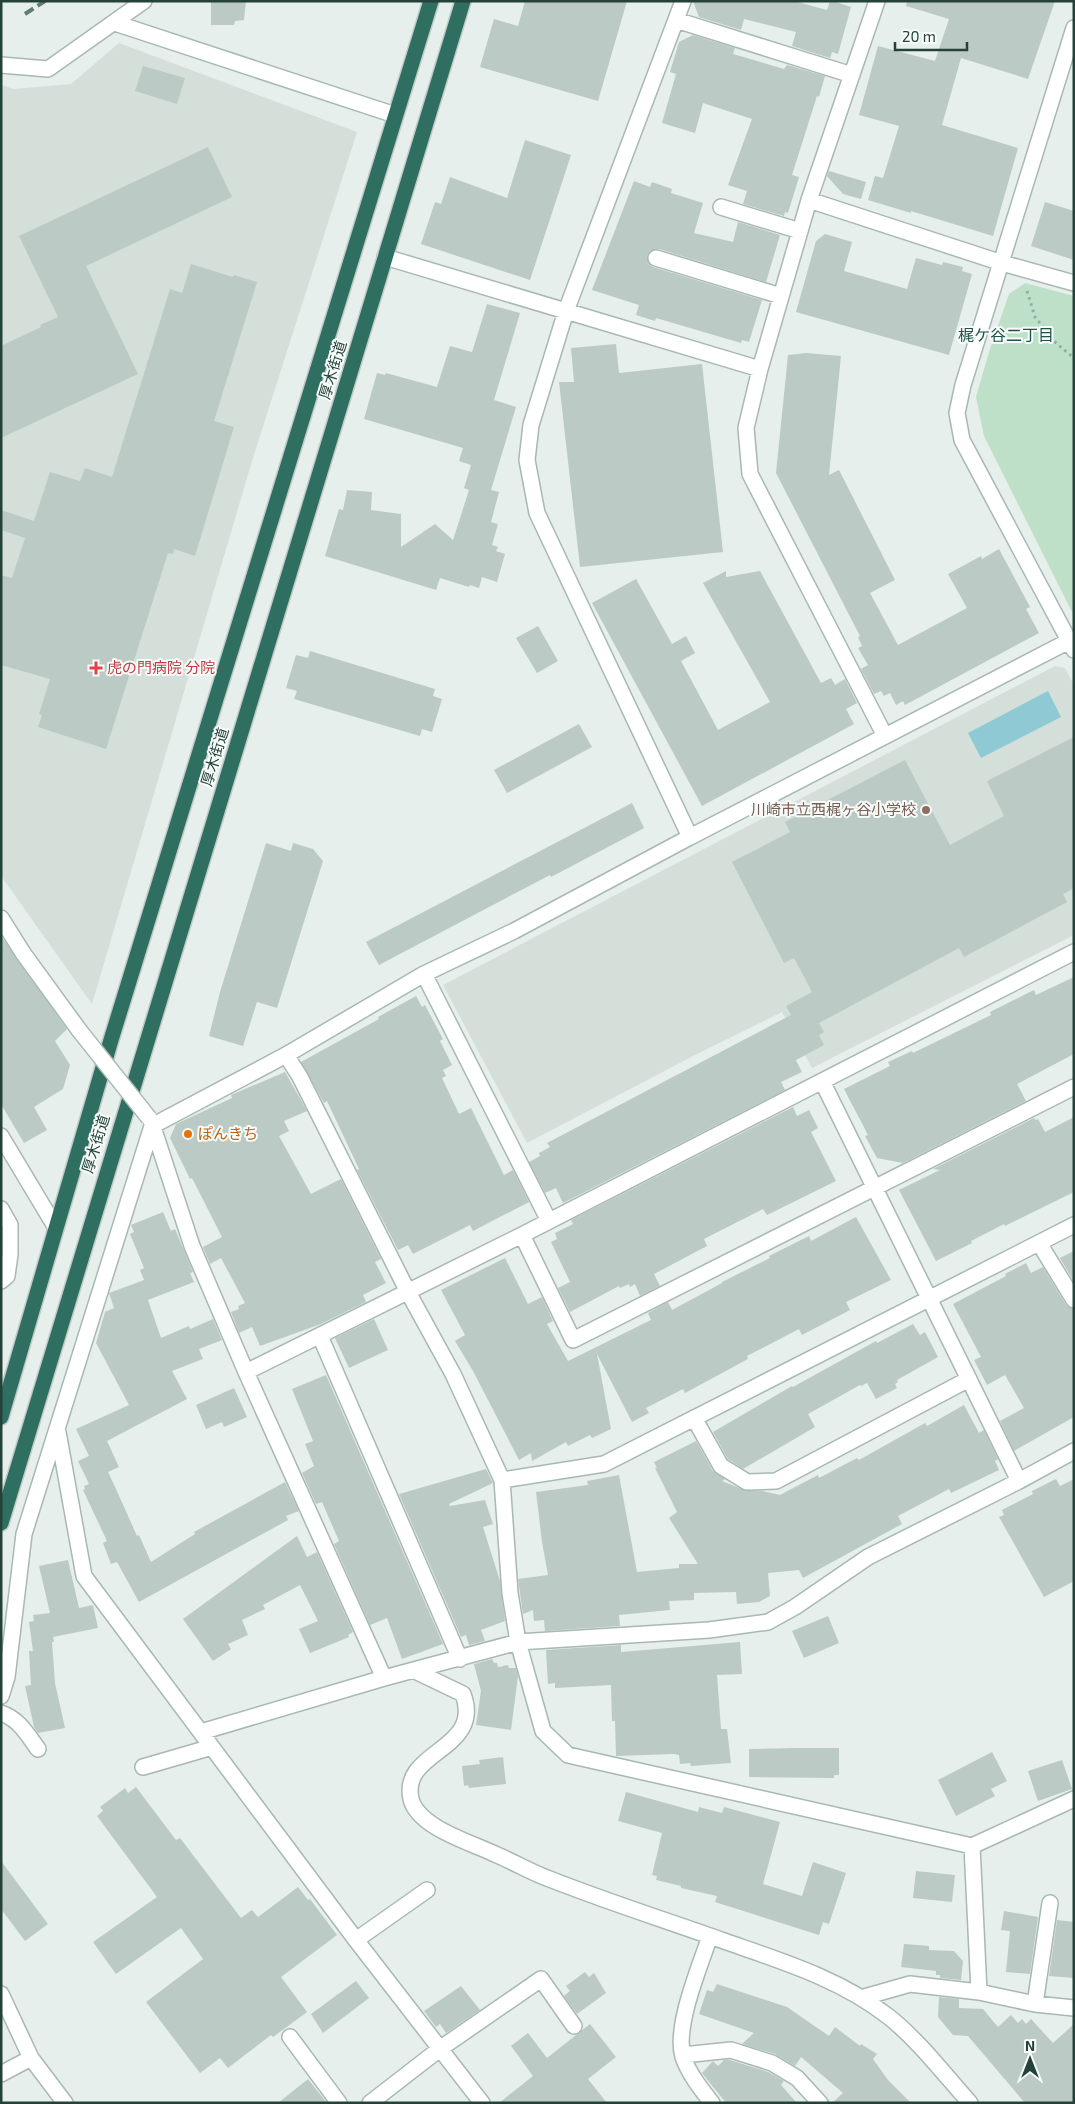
<svg xmlns="http://www.w3.org/2000/svg" width="1075" height="2104" viewBox="0 0 1075 2104" font-family="'Exo 2','Noto Sans JP',sans-serif">
	<style>
		.built { fill: #d4dfda }
		.green { fill: #bfe0c8 }
		.water { fill: #8ec9d4 }
		.building { fill: #bbcac4 }
		.lines { fill: none; stroke-linecap: round; stroke-linejoin: round }
		.minor-casing { stroke: #a8b8b2; stroke-width: 18 }
		.highway-casing { stroke: #c2cac8; stroke-width: 18 }
		.path { stroke: #86b3a5; stroke-width: 3; stroke-dasharray: 2.5 4; stroke-linecap: butt }
		.minor { stroke: #fff; stroke-width: 15 }
		.highway { stroke: #2f6f62; stroke-width: 15 }
		.rail { stroke: #5f7d75; stroke-width: 4; stroke-dasharray: 10 5; stroke-linecap: butt }
		.minor-bridge-casing { stroke: #a8b8b2; stroke-width: 18; stroke-linecap: butt }
		.minor-bridge { stroke: #fff; stroke-width: 15 }
		.health-dot { fill: #e0444e; stroke: #f7fbf9; stroke-width: 2 }
		.education-dot { fill: #8d6e63; stroke: #f7fbf9; stroke-width: 2 }
		.food-dot { fill: #e8710a; stroke: #f7fbf9; stroke-width: 2 }
		.labels { text-anchor: middle; stroke-width: 4; stroke-linejoin: round; paint-order: stroke }
		.street-label { font-size: 15px; fill: #24423a; stroke: #f7fbf9 }
		.health-label { font-size: 15px; fill: #be3a42; stroke: #f7fbf9; text-anchor: start }
		.education-label { font-size: 15px; fill: #785e54; stroke: #f7fbf9; text-anchor: end }
		.food-label { font-size: 15px; fill: #c56008; stroke: #f7fbf9; text-anchor: start }
		.neighbourhood-label { font-size: 16px; fill: #1f5548; stroke: #f7fbf9 }
	</style>
	<rect width="100%" height="100%" fill="#e6efeb"/>
	<path class="built" d="M 119,43 L 357,132 L 252,461 L 92,1004 L 1,876 L 1,85 L 14,89 L 71,84 Z
		M 1055,666 L 1065,668 L 1074,685 L 1074,935 L 812,1068 L 782,1012 L 695,1055 L 527,1143 L 443,985 Z"/>
	<path class="green" d="M 1025,283 L 1074,296 L 1074,616 L 984,436 L 976,397 L 989,352 L 1009,294 Z"/>
	<path class="water" d="M 1048,691 L 1061,717 L 981,758 L 968,733 Z"/>
	<path class="building" d="M 211,1 L 246,1 L 244,20 L 235,21 L 234,25 L 211,25 Z
		M 525,1 L 627,1 L 598,101 L 480,67 L 494,19 L 518,26 Z
		M 693,1 L 794,1 L 827,10 L 830,1 L 833,1 L 851,7 L 838,54 L 832,52 L 830,58 L 792,46 L 796,32 L 744,19 L 741,30 L 699,17 Z
		M 907,1 L 1055,1 L 1028,79 L 961,58 L 942,125 L 1018,148 L 993,236 L 911,211 L 911,213 L 868,200 L 875,176 L 883,178 L 899,126 L 859,115 L 878,46 L 935,61 L 949,19 L 906,6 Z
		M 693,35 L 735,48 L 733,54 L 784,69 L 787,65 L 825,76 L 819,97 L 817,96 L 792,175 L 799,177 L 788,213 L 785,212 L 784,216 L 743,204 L 747,191 L 728,185 L 752,119 L 703,103 L 695,133 L 662,123 L 676,74 L 670,72 L 679,42 Z
		M 143,66 L 185,78 L 177,104 L 135,91 Z
		M 525,140 L 571,155 L 530,280 L 421,244 L 435,202 L 441,204 L 450,177 L 507,198 Z
		M 208,147 L 232,197 L 86,266 L 138,374 L 1,438 L 1,346 L 41,327 L 40,325 L 58,317 L 19,236 Z
		M 829,171 L 866,182 L 861,199 L 843,194 L 827,176 Z
		M 634,181 L 650,187 L 652,182 L 672,189 L 671,193 L 703,203 L 694,233 L 733,242 L 738,222 L 780,235 L 766,282 L 659,249 L 650,251 L 647,256 L 649,264 L 653,267 L 762,300 L 749,342 L 742,340 L 741,343 L 656,318 L 655,321 L 636,315 L 639,305 L 592,290 Z
		M 1045,202 L 1074,211 L 1074,260 L 1031,246 Z
		M 825,234 L 852,242 L 844,271 L 907,289 L 916,258 L 942,265 L 943,262 L 963,267 L 962,271 L 972,274 L 949,355 L 796,312 L 816,241 Z
		M 191,264 L 233,277 L 234,275 L 257,282 L 214,421 L 234,427 L 195,556 L 174,549 L 173,554 L 168,553 L 106,749 L 38,727 L 42,715 L 39,714 L 50,679 L 1,665 L 1,575 L 12,578 L 25,538 L 1,530 L 1,510 L 34,521 L 50,472 L 80,481 L 85,468 L 112,477 L 170,289 L 182,293 Z
		M 487,304 L 520,313 L 494,400 L 516,407 L 491,490 L 499,492 L 491,522 L 498,524 L 492,545 L 498,547 L 496,551 L 505,554 L 497,582 L 482,577 L 479,588 L 470,585 L 469,587 L 440,578 L 436,590 L 325,556 L 339,509 L 343,510 L 347,490 L 372,492 L 371,510 L 401,514 L 401,547 L 435,524 L 453,540 L 469,490 L 464,488 L 471,465 L 459,461 L 463,448 L 364,419 L 377,373 L 385,375 L 386,373 L 437,387 L 450,346 L 472,352 Z
		M 616,344 L 619,373 L 702,364 L 723,552 L 580,567 L 559,382 L 574,382 L 571,348 Z
		M 806,353 L 841,356 L 829,475 L 839,470 L 895,580 L 870,593 L 898,645 L 967,608 L 948,574 L 981,556 L 982,559 L 999,549 L 1030,607 L 1026,609 L 1039,633 L 905,705 L 903,701 L 896,705 L 890,693 L 884,696 L 881,691 L 874,694 L 861,669 L 868,665 L 858,648 L 862,646 L 858,637 L 860,636 L 776,473 L 788,355 Z
		M 726,571 L 726,577 L 760,571 L 821,683 L 831,678 L 835,685 L 845,679 L 857,703 L 846,709 L 854,724 L 702,806 L 592,603 L 636,579 L 672,644 L 686,636 L 695,653 L 681,661 L 718,730 L 770,702 L 703,583 Z
		M 538,626 L 558,661 L 537,673 L 516,638 Z
		M 310,651 L 435,689 L 433,696 L 442,699 L 432,732 L 422,729 L 420,736 L 294,699 L 297,691 L 286,688 L 296,655 L 308,658 Z
		M 579,724 L 592,747 L 507,793 L 494,770 Z
		M 1074,737 L 1074,888 L 1063,894 L 1067,902 L 964,957 L 959,948 L 819,1023 L 824,1032 L 819,1035 L 824,1045 L 796,1060 L 802,1072 L 781,1082 L 785,1090 L 563,1203 L 556,1188 L 545,1193 L 529,1162 L 540,1156 L 539,1153 L 550,1147 L 547,1143 L 791,1015 L 786,1006 L 812,992 L 794,958 L 784,963 L 732,862 L 790,832 L 785,822 L 905,760 L 950,845 L 1004,816 L 987,781 Z
		M 632,803 L 644,828 L 551,877 L 550,875 L 379,965 L 366,942 Z
		M 266,843 L 291,851 L 293,843 L 313,849 L 323,861 L 277,1008 L 257,1002 L 243,1046 L 209,1036 L 220,992 Z
		M 1,936 L 67,1029 L 55,1041 L 70,1065 L 63,1089 L 34,1107 L 47,1130 L 24,1143 L 1,1104 Z
		M 1074,977 L 1074,1054 L 1017,1084 L 1026,1101 L 903,1163 L 877,1158 L 865,1136 L 868,1135 L 844,1089 L 890,1066 L 888,1062 L 912,1051 L 913,1053 L 991,1015 L 990,1012 L 1034,990 L 1036,995 Z
		M 416,996 L 422,1007 L 425,1005 L 443,1039 L 440,1041 L 452,1065 L 443,1070 L 446,1076 L 442,1078 L 459,1114 L 471,1108 L 504,1175 L 513,1170 L 529,1202 L 473,1231 L 470,1225 L 413,1254 L 408,1245 L 398,1250 L 357,1170 L 359,1169 L 327,1101 L 324,1103 L 301,1062 L 379,1019 L 378,1017 Z
		M 285,1072 L 307,1111 L 284,1121 L 289,1131 L 279,1136 L 311,1194 L 341,1179 L 381,1259 L 375,1262 L 386,1283 L 363,1295 L 366,1302 L 321,1324 L 260,1346 L 252,1327 L 239,1333 L 231,1312 L 239,1309 L 238,1306 L 245,1303 L 221,1258 L 210,1264 L 203,1247 L 222,1237 L 192,1178 L 190,1179 L 170,1138 L 176,1124 L 232,1098 L 231,1095 Z
		M 793,1107 L 797,1116 L 809,1110 L 818,1128 L 811,1132 L 836,1181 L 767,1215 L 763,1209 L 704,1239 L 707,1246 L 654,1274 L 660,1286 L 640,1296 L 635,1284 L 630,1287 L 629,1284 L 620,1288 L 619,1286 L 570,1312 L 558,1288 L 570,1282 L 551,1242 L 557,1239 L 555,1233 L 573,1224 L 571,1220 Z
		M 1074,1117 L 1074,1192 L 1005,1226 L 1004,1224 L 971,1241 L 972,1243 L 936,1261 L 899,1190 L 940,1170 L 933,1169 L 1034,1118 L 1036,1120 L 1038,1119 L 1045,1132 Z
		M 163,1212 L 171,1231 L 175,1229 L 193,1272 L 190,1273 L 194,1282 L 148,1300 L 161,1338 L 189,1326 L 190,1329 L 213,1319 L 222,1340 L 199,1349 L 203,1359 L 172,1371 L 187,1399 L 107,1441 L 119,1467 L 108,1472 L 116,1489 L 137,1536 L 139,1535 L 151,1562 L 195,1534 L 194,1532 L 285,1482 L 299,1511 L 286,1516 L 288,1520 L 139,1602 L 117,1562 L 111,1564 L 103,1543 L 107,1541 L 83,1490 L 85,1489 L 84,1486 L 89,1484 L 78,1461 L 89,1456 L 76,1429 L 129,1405 L 96,1343 L 105,1312 L 114,1308 L 109,1293 L 144,1280 L 140,1270 L 144,1268 L 130,1234 L 134,1232 L 131,1225 Z
		M 856,1217 L 891,1280 L 846,1302 L 850,1310 L 802,1335 L 799,1329 L 747,1356 L 748,1359 L 685,1393 L 683,1389 L 646,1408 L 649,1413 L 632,1422 L 597,1354 L 611,1429 L 592,1438 L 590,1435 L 568,1446 L 566,1442 L 532,1461 L 531,1453 L 519,1460 L 473,1371 L 455,1341 L 465,1335 L 441,1290 L 505,1258 L 528,1304 L 542,1297 L 553,1321 L 547,1324 L 568,1361 L 651,1320 L 648,1313 L 668,1302 L 672,1310 L 722,1283 L 722,1282 L 770,1258 L 769,1256 L 809,1236 L 811,1241 Z
		M 1074,1251 L 1074,1282 L 1060,1258 Z
		M 1026,1263 L 1031,1273 L 1043,1267 L 1066,1305 L 1074,1309 L 1074,1417 L 1014,1451 L 1000,1421 L 1024,1408 L 1005,1375 L 987,1385 L 974,1360 L 981,1357 L 953,1304 L 1006,1276 L 1005,1274 Z
		M 374,1319 L 388,1350 L 349,1368 L 335,1338 Z
		M 913,1324 L 920,1335 L 925,1332 L 938,1357 L 897,1380 L 898,1382 L 895,1384 L 897,1388 L 876,1399 L 867,1383 L 861,1386 L 860,1385 L 808,1414 L 815,1427 L 743,1469 L 728,1459 L 713,1432 L 792,1386 L 793,1387 L 876,1341 L 877,1343 Z
		M 326,1375 L 443,1644 L 402,1659 L 387,1618 L 370,1625 L 334,1544 L 339,1541 L 322,1502 L 316,1504 L 302,1473 L 314,1466 L 305,1444 L 313,1441 L 292,1389 Z
		M 234,1388 L 247,1417 L 224,1427 L 222,1422 L 206,1429 L 196,1405 Z
		M 964,1405 L 979,1433 L 984,1430 L 998,1459 L 995,1461 L 999,1470 L 951,1493 L 949,1489 L 898,1516 L 902,1524 L 803,1578 L 799,1570 L 768,1573 L 770,1596 L 759,1602 L 737,1604 L 736,1592 L 694,1593 L 694,1600 L 669,1601 L 670,1610 L 619,1615 L 620,1626 L 545,1631 L 544,1620 L 534,1621 L 533,1610 L 523,1614 L 518,1579 L 548,1575 L 542,1542 L 536,1492 L 588,1485 L 587,1481 L 619,1475 L 637,1572 L 679,1568 L 679,1564 L 698,1564 L 669,1518 L 677,1512 L 655,1468 L 657,1468 L 654,1462 L 696,1441 L 713,1471 L 725,1479 L 722,1481 L 747,1491 L 762,1491 L 780,1495 L 818,1475 L 819,1478 L 857,1458 L 859,1460 L 925,1423 L 927,1426 Z
		M 486,1469 L 493,1483 L 449,1504 L 450,1506 L 485,1500 L 493,1524 L 483,1527 L 500,1581 L 505,1621 L 481,1630 L 485,1641 L 469,1645 L 466,1635 L 461,1637 L 399,1494 Z
		M 1056,1479 L 1060,1486 L 1074,1479 L 1074,1581 L 1044,1597 L 999,1517 L 1004,1515 L 1002,1510 L 1033,1494 L 1032,1491 Z
		M 297,1536 L 307,1557 L 317,1552 L 353,1632 L 348,1635 L 349,1637 L 310,1653 L 299,1629 L 318,1621 L 300,1585 L 263,1605 L 265,1609 L 242,1620 L 248,1635 L 228,1644 L 231,1649 L 213,1661 L 183,1619 Z
		M 68,1560 L 79,1608 L 93,1605 L 98,1628 L 53,1637 L 54,1642 L 52,1642 L 55,1683 L 65,1728 L 38,1733 L 34,1727 L 25,1686 L 31,1685 L 29,1651 L 33,1651 L 29,1622 L 34,1621 L 33,1615 L 50,1613 L 39,1566 Z
		M 828,1616 L 839,1643 L 804,1658 L 792,1631 Z
		M 740,1642 L 742,1674 L 717,1675 L 721,1729 L 727,1729 L 731,1763 L 691,1766 L 690,1763 L 680,1764 L 679,1755 L 674,1754 L 616,1756 L 615,1721 L 612,1721 L 611,1685 L 555,1688 L 555,1683 L 548,1684 L 546,1650 L 621,1645 L 621,1652 Z
		M 492,1659 L 494,1663 L 497,1663 L 498,1667 L 508,1665 L 509,1668 L 516,1668 L 518,1676 L 511,1730 L 476,1725 L 481,1691 L 474,1664 Z
		M 796,1748 L 839,1748 L 839,1775 L 834,1775 L 834,1778 L 749,1777 L 749,1749 Z
		M 992,1752 L 1007,1781 L 991,1789 L 995,1796 L 956,1816 L 938,1780 Z
		M 503,1757 L 506,1784 L 469,1788 L 468,1785 L 464,1786 L 462,1766 L 480,1764 L 479,1760 Z
		M 1062,1760 L 1072,1789 L 1038,1801 L 1028,1771 Z
		M 136,1787 L 176,1840 L 180,1838 L 241,1918 L 252,1910 L 258,1917 L 298,1887 L 308,1900 L 310,1899 L 337,1935 L 281,1977 L 307,2012 L 273,2037 L 271,2035 L 228,2068 L 220,2058 L 200,2073 L 146,2002 L 203,1959 L 181,1928 L 116,1974 L 93,1942 L 157,1897 L 97,1816 L 103,1811 L 100,1807 L 125,1788 L 128,1793 Z
		M 626,1792 L 698,1812 L 699,1807 L 722,1813 L 724,1807 L 780,1822 L 763,1884 L 802,1896 L 813,1862 L 846,1873 L 829,1924 L 823,1922 L 819,1935 L 715,1902 L 717,1896 L 681,1888 L 681,1886 L 656,1880 L 657,1876 L 652,1875 L 662,1833 L 618,1821 Z
		M 1,1861 L 48,1924 L 25,1941 L 1,1909 Z
		M 916,1871 L 955,1875 L 952,1902 L 913,1898 Z
		M 1004,1911 L 1038,1917 L 1030,1974 L 1006,1972 L 1010,1931 L 1001,1930 Z
		M 1057,1920 L 1074,1922 L 1074,1978 L 1049,1976 Z
		M 904,1944 L 929,1946 L 929,1950 L 954,1951 L 963,1961 L 961,1980 L 940,1978 L 940,1975 L 936,1975 L 936,1971 L 901,1967 Z
		M 585,1972 L 589,1977 L 594,1973 L 606,1993 L 577,2014 L 564,1996 L 570,1991 L 566,1986 Z
		M 356,1981 L 369,1998 L 323,2033 L 311,2014 Z
		M 717,1984 L 787,2007 L 829,2036 L 835,2027 L 860,2046 L 861,2044 L 877,2054 L 873,2059 L 888,2080 L 911,2103 L 832,2103 L 843,2093 L 801,2057 L 795,2066 L 775,2054 L 742,2044 L 754,2033 L 699,2014 L 707,1990 L 713,1992 Z
		M 461,1986 L 480,2010 L 446,2033 L 440,2024 L 436,2027 L 424,2011 Z
		M 939,1997 L 959,1999 L 959,2008 L 983,2009 L 998,2027 L 1011,2015 L 1018,2023 L 1022,2019 L 1026,2024 L 1031,2019 L 1053,2043 L 1074,2024 L 1074,2103 L 1025,2103 L 968,2036 L 953,2035 L 938,2017 Z
		M 590,2024 L 616,2057 L 588,2079 L 607,2103 L 499,2103 L 533,2076 L 511,2046 L 528,2033 L 547,2058 Z
		M 724,2060 L 730,2060 L 768,2072 L 784,2081 L 781,2085 L 797,2103 L 726,2103 L 702,2073 L 713,2061 L 718,2066 Z
		M 308,2079 L 327,2103 L 278,2103 Z"/>
	<g class="lines">
		<defs>
			<path id="minor" d="M 877,1 L 809,200 L 760,369 L 746,428 L 750,474 L 885,736
				M 676,20 L 852,75
				M 115,23 L 395,115
				M 1074,28 L 963,385 L 957,413 L 962,440 L 1074,650
				M 1,65 L 48,69 L 144,1
				M 809,200 L 1002,263 L 1074,283
				M 721,207 L 800,231
				M 385,257 L 760,369
				M 656,258 L 781,296
				M 690,837 L 1069,641
				M 1,918 L 23,953 L 79,1030
				M 424,974 L 549,1221
				M 286,1055 L 300,1077 L 408,1292 L 453,1374 L 502,1480 L 510,1593 L 518,1642 L 543,1731 L 568,1755 L 972,1846 L 1074,1799
				M 822,1081 L 1019,1481
				M 152,1124 L 192,1246 L 246,1372 L 384,1678
				M 1,1136 L 56,1228
				M 1,1209 L 10,1225 L 10,1254 L 7,1276 L 1,1281
				M 522,1235 L 573,1340 L 1074,1087
				M 1039,1243 L 1074,1300
				M 320,1336 L 460,1659
				M 246,1372 L 522,1235 L 1074,952
				M 694,1418 L 721,1466 L 747,1482 L 776,1481 L 969,1379
				M 58,1432 L 84,1576 L 356,1940 L 482,2103
				M 502,1480 L 604,1464 L 1074,1225
				M 415,1671 L 463,1694 C 484,1751 400,1750 411,1799 C 418,1828 473,1843 497,1855 C 514,1862 530,1872 547,1878 C 605,1901 665,1920 724,1941 C 781,1961 841,1979 889,2017 C 919,2041 944,2074 970,2103
				M 1,1696 L 7,1677 L 24,1534 L 152,1126 L 286,1055 L 424,974 L 514,931 L 690,837 L 537,513 L 527,460 L 531,425 L 566,311 L 683,1
				M 1,1713 C 19,1719 27,1734 38,1749
				M 201,1732 L 384,1678 L 518,1642 L 709,1630 L 768,1622 L 795,1607 L 868,1557 L 1019,1481 L 1074,1451
				M 143,1767 L 212,1747
				M 972,1846 L 979,1992
				M 710,1936 C 700,1966 674,2027 683,2057 C 689,2074 701,2089 712,2103
				M 356,1940 L 427,1890
				M 1,1994 L 31,2058 L 65,2103
				M 861,1998 L 910,1984 L 979,1992 L 1035,2004 L 1074,2008
				M 1035,2004 L 1050,1903
				M 290,2037 L 339,2103
				M 683,2055 L 731,2050 L 772,2063 L 797,2078 L 820,2103
				M 1,2074 L 31,2058
				M 370,2103 L 441,2048 L 541,1979 L 574,2026"/>
			<path id="highway" d="M 1,1417 L 111,1040 L 431,1
				M 1,1523 L 463,1"/>
		</defs>
		<use href="#minor" class="minor-casing"/>
		<use href="#highway" class="highway-casing"/>
		<path class="path" d="M 1027,291 L 1035,317 L 1056,343 L 1074,358"/>
		<use href="#minor" class="minor"/>
		<use href="#highway" class="highway"/>
		<path class="rail" d="M 25,14 L 45,1"/>
		<defs>
			<path id="minor-bridge" d="M 79,1030 L 149,1118"/>
		</defs>
		<use href="#minor-bridge" class="minor-bridge-casing"/>
		<use href="#minor-bridge" class="minor-bridge"/>
	</g>
	<path class="health-dot" d="M93.5 660.5h5v5h5v5h-5v5h-5v-5h-5v-5h5z"/>
	<circle class="education-dot" cx="926" cy="810" r="5"/>
	<circle class="food-dot" cx="188" cy="1134" r="5"/>
	<g class="labels">
		<g class="street-label">
			<text transform="translate(333 370) rotate(-73)" y="5">厚木街道</text>
			<text transform="translate(215 757) rotate(-73)" y="5">厚木街道</text>
			<text transform="translate(96 1144) rotate(-73)" y="5">厚木街道</text>
		</g>
		<g class="health-label">
			<text x="107" y="673">虎の門病院 分院</text>
		</g>
		<g class="education-label">
			<text x="916" y="815">川崎市立西梶ヶ谷小学校</text>
		</g>
		<g class="food-label">
			<text x="198" y="1139">ぽんきち</text>
		</g>
		<g class="neighbourhood-label">
			<text x="1006" y="341">梶ケ谷二丁目</text>
		</g>
	</g>
	<rect width="1075" height="2104" fill="none" stroke="#24423a" stroke-width="5"/>
	<g transform="translate(1030 2059)" stroke="#f7fbf9" stroke-width="4" paint-order="stroke">
	<path d="M0-4L9 19L0 12L-9 19Z" fill="#24423a"/>
	<text y="-8" font-size="14" font-weight="bold" text-anchor="middle" fill="#24423a">N</text>
	</g>
	<path d="M895 42v8h72v-8" fill="none" stroke="#24423a" stroke-width="2.5"/>
	<text x="902" y="42" font-size="15" fill="#24423a" stroke="#f7fbf9" stroke-width="4" paint-order="stroke">20 m</text>
</svg>
